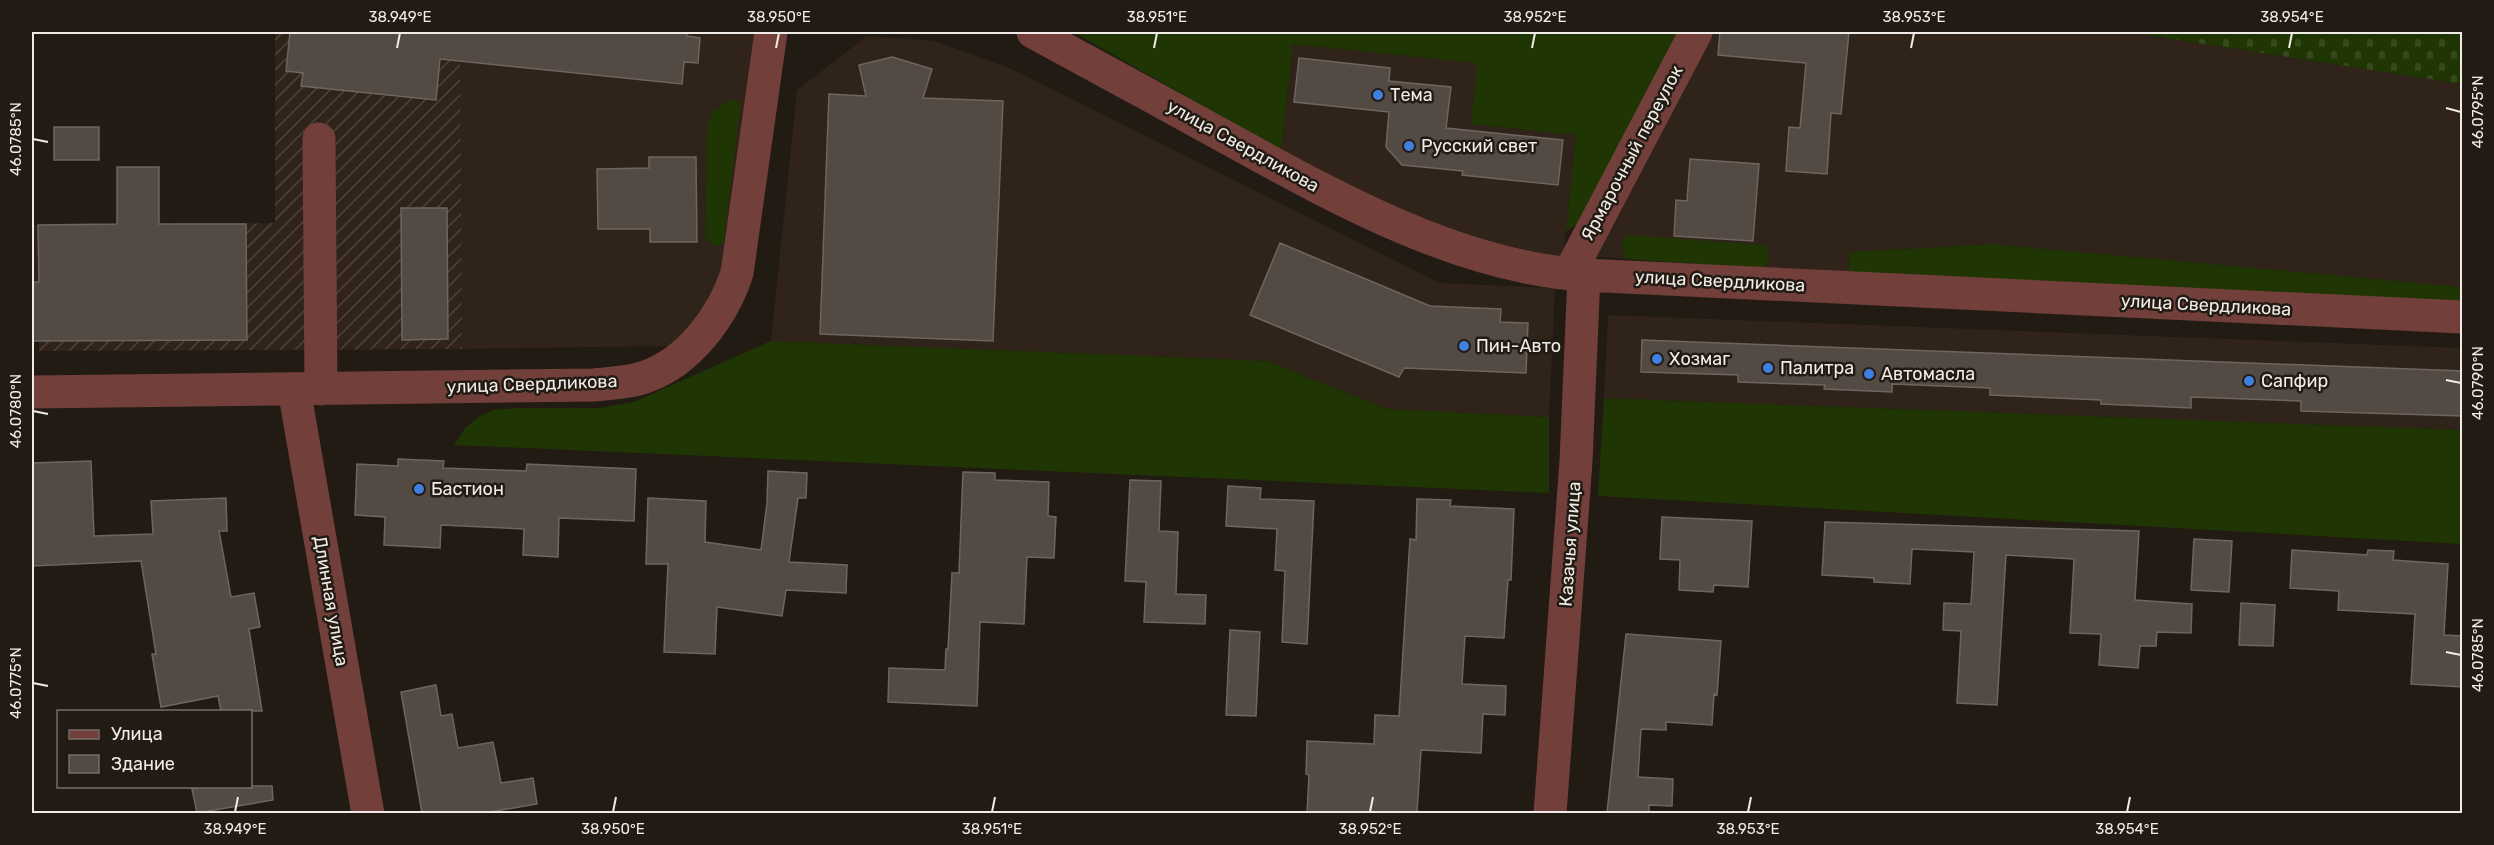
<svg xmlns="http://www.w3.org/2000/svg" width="2494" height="845" viewBox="0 0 2494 845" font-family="Rubik,sans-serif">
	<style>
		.built { fill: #302319 }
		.industrial { fill: url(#industrial-furrows) }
		.grass { fill: #203504 }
		.cemetery { fill: url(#cemetery-stones) }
		.building { fill: #544a44; stroke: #6f655e; stroke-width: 1.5 }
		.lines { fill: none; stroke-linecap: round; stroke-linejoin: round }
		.minor { stroke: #723f3b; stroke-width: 33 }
		.ticks { fill: none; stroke: #f1ebe7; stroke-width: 2 }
		.shop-dot { fill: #3f7fe0; stroke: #221b14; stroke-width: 2 }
		.labels { text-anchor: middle; stroke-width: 5; stroke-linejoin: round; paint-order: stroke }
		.poi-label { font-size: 18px; fill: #f1ebe7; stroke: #221b14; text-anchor: start }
		.street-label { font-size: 18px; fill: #f1ebe7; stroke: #221b14 }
		.neatline { fill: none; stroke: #f1ebe7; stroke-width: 2 }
		.ticks-label { font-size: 15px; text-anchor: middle; fill: #f1ebe7 }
	</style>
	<defs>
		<pattern id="industrial-furrows" width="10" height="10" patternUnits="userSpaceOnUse" patternTransform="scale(1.5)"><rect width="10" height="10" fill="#302319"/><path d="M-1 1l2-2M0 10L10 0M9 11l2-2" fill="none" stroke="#4e433a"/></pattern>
		<pattern id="cemetery-stones" width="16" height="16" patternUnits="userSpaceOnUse" patternTransform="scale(1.5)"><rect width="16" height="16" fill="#203504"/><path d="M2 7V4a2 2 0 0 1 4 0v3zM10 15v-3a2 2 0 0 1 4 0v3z" fill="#36491c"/></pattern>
	</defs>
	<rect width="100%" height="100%" fill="#221b14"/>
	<path class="built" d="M 687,32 L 758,32 L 725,261 L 708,312 L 668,346 L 462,349 L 459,61 L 682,84 L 684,62 L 698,63 L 687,36 Z
		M 1703,32 L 2127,32 L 2462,84 L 2462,287 L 1992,244 L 1850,252 L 1848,274 L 1586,256 Z
		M 867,36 L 935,41 L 1012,69 L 1440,283 L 1555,288 L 1549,417 L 1387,409 L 1268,361 L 771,341 L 797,90 Z
		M 1293,44 L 1478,63 L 1471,124 L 1576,135 L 1563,259 L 1526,254 L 1415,220 L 1281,150 Z
		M 32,225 L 38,225 L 39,282 L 32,282 Z
		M 1608,315 L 2462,348 L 2462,430 L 1604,398 Z"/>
	<path class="industrial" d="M 275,32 L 687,32 L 687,36 L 700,38 L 698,63 L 684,62 L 682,84 L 460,62 L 462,349 L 39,351 L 39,341 L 32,341 L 32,282 L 39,282 L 38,225 L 275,223 Z"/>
	<path class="grass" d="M 1073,32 L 1679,32 L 1583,221 L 1566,231 L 1576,135 L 1471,124 L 1477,63 L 1293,44 L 1281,150 Z
		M 730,99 L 739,102 L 740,107 L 724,241 L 721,245 L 714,246 L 705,239 L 707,127 L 712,112 Z
		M 1627,235 L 1765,245 L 1769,258 L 1764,268 L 1625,259 L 1621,246 Z
		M 1992,244 L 2462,287 L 2462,305 L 1848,274 L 1850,252 Z
		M 771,341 L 1268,361 L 1387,409 L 1549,417 L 1549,493 L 454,445 L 465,428 L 480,416 L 493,410 L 518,408 L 600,408 L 634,402 Z
		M 1604,398 L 2462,430 L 2462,544 L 1598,496 Z"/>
	<path class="cemetery" d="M 2127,32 L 2462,32 L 2462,84 Z"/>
	<path class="building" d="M 290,32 L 687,32 L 687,36 L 700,38 L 698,63 L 684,62 L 682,84 L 440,59 L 436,100 L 301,86 L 303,73 L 286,71 Z
		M 1720,32 L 1849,32 L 1841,114 L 1831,113 L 1827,174 L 1786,171 L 1789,127 L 1800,128 L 1806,63 L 1718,55 Z
		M 892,57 L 932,69 L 923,98 L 1003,101 L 993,341 L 820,334 L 829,94 L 866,96 L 859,65 Z
		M 1299,58 L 1390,68 L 1389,81 L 1451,87 L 1446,128 L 1563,140 L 1558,185 L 1462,175 L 1463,171 L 1402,165 L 1386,147 L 1389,112 L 1294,102 Z
		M 54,127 L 99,127 L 99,160 L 54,160 Z
		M 649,157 L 696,157 L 697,242 L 650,242 L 650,229 L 598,229 L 597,169 L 649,168 Z
		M 1690,159 L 1759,164 L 1753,241 L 1674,236 L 1676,200 L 1687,201 Z
		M 117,167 L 159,167 L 159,224 L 246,224 L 247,340 L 32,341 L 32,282 L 39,282 L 38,225 L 117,224 Z
		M 401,208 L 447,208 L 448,339 L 402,340 Z
		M 1280,243 L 1430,306 L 1501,309 L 1500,322 L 1528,323 L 1526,373 L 1404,368 L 1399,377 L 1250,315 Z
		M 1642,340 L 2463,371 L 2463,416 L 2301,411 L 2301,401 L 2191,397 L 2191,408 L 2101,404 L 2101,400 L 1990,395 L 1990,388 L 1892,384 L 1892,392 L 1824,389 L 1825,385 L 1738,382 L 1738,375 L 1641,372 Z
		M 398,459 L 444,461 L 443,468 L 526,471 L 527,464 L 636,469 L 634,521 L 559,518 L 558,557 L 523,555 L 524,529 L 441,525 L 440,548 L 384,545 L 385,517 L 355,515 L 357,464 L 398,466 Z
		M 91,461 L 94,536 L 153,534 L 151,501 L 226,498 L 227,531 L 219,531 L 231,597 L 254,593 L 260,627 L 249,629 L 262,711 L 221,711 L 218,696 L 161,707 L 152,654 L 156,654 L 141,561 L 32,566 L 32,463 Z
		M 768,471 L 807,473 L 806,498 L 798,498 L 789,562 L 847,565 L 846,593 L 786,590 L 782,616 L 717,607 L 715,654 L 664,652 L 668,564 L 646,564 L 648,498 L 706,501 L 705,542 L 761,550 L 767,503 Z
		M 963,472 L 995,473 L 995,480 L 1049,482 L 1048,516 L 1056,517 L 1054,558 L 1027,557 L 1024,624 L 980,622 L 977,706 L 888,702 L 889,668 L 945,670 L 946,649 L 948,649 L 952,573 L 959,573 Z
		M 1130,480 L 1161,481 L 1159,531 L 1178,532 L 1176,594 L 1206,595 L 1205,624 L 1144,622 L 1146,582 L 1125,581 Z
		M 1228,486 L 1261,488 L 1260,499 L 1314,501 L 1307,644 L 1282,642 L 1285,571 L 1275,570 L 1277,529 L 1226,526 Z
		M 1417,499 L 1451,500 L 1450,506 L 1514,509 L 1511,580 L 1508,580 L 1504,638 L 1465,636 L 1462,684 L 1506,686 L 1505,715 L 1483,714 L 1481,753 L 1421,750 L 1417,813 L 1307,813 L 1309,775 L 1306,774 L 1307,741 L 1374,744 L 1375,715 L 1399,716 L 1410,539 L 1416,540 Z
		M 1662,517 L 1752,521 L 1748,587 L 1714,585 L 1713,592 L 1679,590 L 1680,560 L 1660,559 Z
		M 1825,522 L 2139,531 L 2135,600 L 2192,604 L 2191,633 L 2157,632 L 2156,646 L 2140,646 L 2138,668 L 2099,665 L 2101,634 L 2070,633 L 2074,559 L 2006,555 L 1997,705 L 1957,703 L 1961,631 L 1943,630 L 1944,603 L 1971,604 L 1974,552 L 1912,549 L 1910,584 L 1874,582 L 1874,578 L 1822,575 Z
		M 2194,539 L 2232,541 L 2229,592 L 2191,590 Z
		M 2292,550 L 2367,555 L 2368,550 L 2394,551 L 2393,560 L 2448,564 L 2444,635 L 2463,636 L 2463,687 L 2411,684 L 2415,614 L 2338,610 L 2339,591 L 2290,588 Z
		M 2241,603 L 2275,605 L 2273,646 L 2239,645 Z
		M 1230,630 L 1260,632 L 1256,716 L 1226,715 Z
		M 1626,634 L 1721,641 L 1717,695 L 1714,694 L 1712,725 L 1666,722 L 1666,730 L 1641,729 L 1638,777 L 1673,779 L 1672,806 L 1649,805 L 1649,813 L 1607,813 Z
		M 436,685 L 441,716 L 452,714 L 458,748 L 493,742 L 501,783 L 533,778 L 537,804 L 484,813 L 422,813 L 401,692 Z
		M 207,786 L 272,786 L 273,800 L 197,813 L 192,789 Z"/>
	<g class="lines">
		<path class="minor" d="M 1033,32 C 1098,67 1164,103 1229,139 C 1336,198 1459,267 1584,275 L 2462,317
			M 319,139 L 321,389
			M 1569,274 L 1696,32
			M 294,389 L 368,814
			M 32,392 L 594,385 C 611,383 629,383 645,377 C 689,362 723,316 737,273 L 771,32
			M 1550,814 L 1576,461 L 1584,275"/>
	</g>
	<path class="ticks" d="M 397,48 L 400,33M 776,48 L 779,33M 1154,48 L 1157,33M 1532,48 L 1535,33M 1911,48 L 1914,33M 2289,48 L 2292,33M 2446,108 L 2461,112M 33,139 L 48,142M 2446,380 L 2461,383M 33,411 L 48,414M 2446,652 L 2461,655M 33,683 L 48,686M 235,812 L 238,797M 613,812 L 616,797M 992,812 L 995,797M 1370,812 L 1373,797M 1748,812 L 1751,797M 2127,812 L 2130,797"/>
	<g class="shop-dot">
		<circle cx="1378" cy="95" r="6"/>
		<circle cx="1409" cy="146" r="6"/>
		<circle cx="1464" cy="346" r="6"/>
		<circle cx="1657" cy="359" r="6"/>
		<circle cx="1768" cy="368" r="6"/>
		<circle cx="1869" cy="374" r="6"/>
		<circle cx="2249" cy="381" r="6"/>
		<circle cx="419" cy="489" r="6"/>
	</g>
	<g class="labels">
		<g class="poi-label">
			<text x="1390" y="101">Тема</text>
			<text x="1421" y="152">Русский свет</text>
			<text x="1476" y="352">Пин-Авто</text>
			<text x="1669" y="365">Хозмаг</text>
			<text x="1780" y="374">Палитра</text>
			<text x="1881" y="380">Автомасла</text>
			<text x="2261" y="387">Сапфир</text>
			<text x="431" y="495">Бастион</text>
		</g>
		<g class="street-label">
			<text transform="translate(1243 146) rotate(29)" y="6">улица Свердликова</text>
			<text transform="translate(1632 153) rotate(-62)" y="6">Ярмарочный переулок</text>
			<text transform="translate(1720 281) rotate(3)" y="6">улица Свердликова</text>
			<text transform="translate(2206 305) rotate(3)" y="6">улица Свердликова</text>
			<text transform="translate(532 384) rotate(-2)" y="6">улица Свердликова</text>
			<text transform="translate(1570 544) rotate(-86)" y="6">Казачья улица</text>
			<text transform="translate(331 601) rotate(80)" y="6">Длинная улица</text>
		</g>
	</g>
	<rect width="2494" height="845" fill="none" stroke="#221b14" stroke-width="66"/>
	<rect x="57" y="710" width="195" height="78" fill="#221b14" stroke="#756e68" stroke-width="1.5"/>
	<rect x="69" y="730" width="30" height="9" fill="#723f3b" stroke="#756e68" stroke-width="1.5"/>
	<text x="111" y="740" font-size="18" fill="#f1ebe7">Улица</text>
	<rect x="69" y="755" width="30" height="18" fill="#544a44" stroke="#756e68" stroke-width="1.5"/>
	<text x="111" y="770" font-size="18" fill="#f1ebe7">Здание</text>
	<rect x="33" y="33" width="2428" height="779" class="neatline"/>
	<g class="ticks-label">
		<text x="400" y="22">38.949°E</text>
		<text x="779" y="22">38.950°E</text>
		<text x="1157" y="22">38.951°E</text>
		<text x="1535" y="22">38.952°E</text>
		<text x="1914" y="22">38.953°E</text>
		<text x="2292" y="22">38.954°E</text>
		<text transform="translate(2478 112) rotate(-90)" y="5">46.0795°N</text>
		<text transform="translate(16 139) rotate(-90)" y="5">46.0785°N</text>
		<text transform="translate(2478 383) rotate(-90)" y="5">46.0790°N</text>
		<text transform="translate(16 411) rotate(-90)" y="5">46.0780°N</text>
		<text transform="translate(2478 655) rotate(-90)" y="5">46.0785°N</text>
		<text transform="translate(16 683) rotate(-90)" y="5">46.0775°N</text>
		<text x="235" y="834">38.949°E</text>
		<text x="613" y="834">38.950°E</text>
		<text x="992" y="834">38.951°E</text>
		<text x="1370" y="834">38.952°E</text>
		<text x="1748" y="834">38.953°E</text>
		<text x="2127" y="834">38.954°E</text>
	</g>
</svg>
